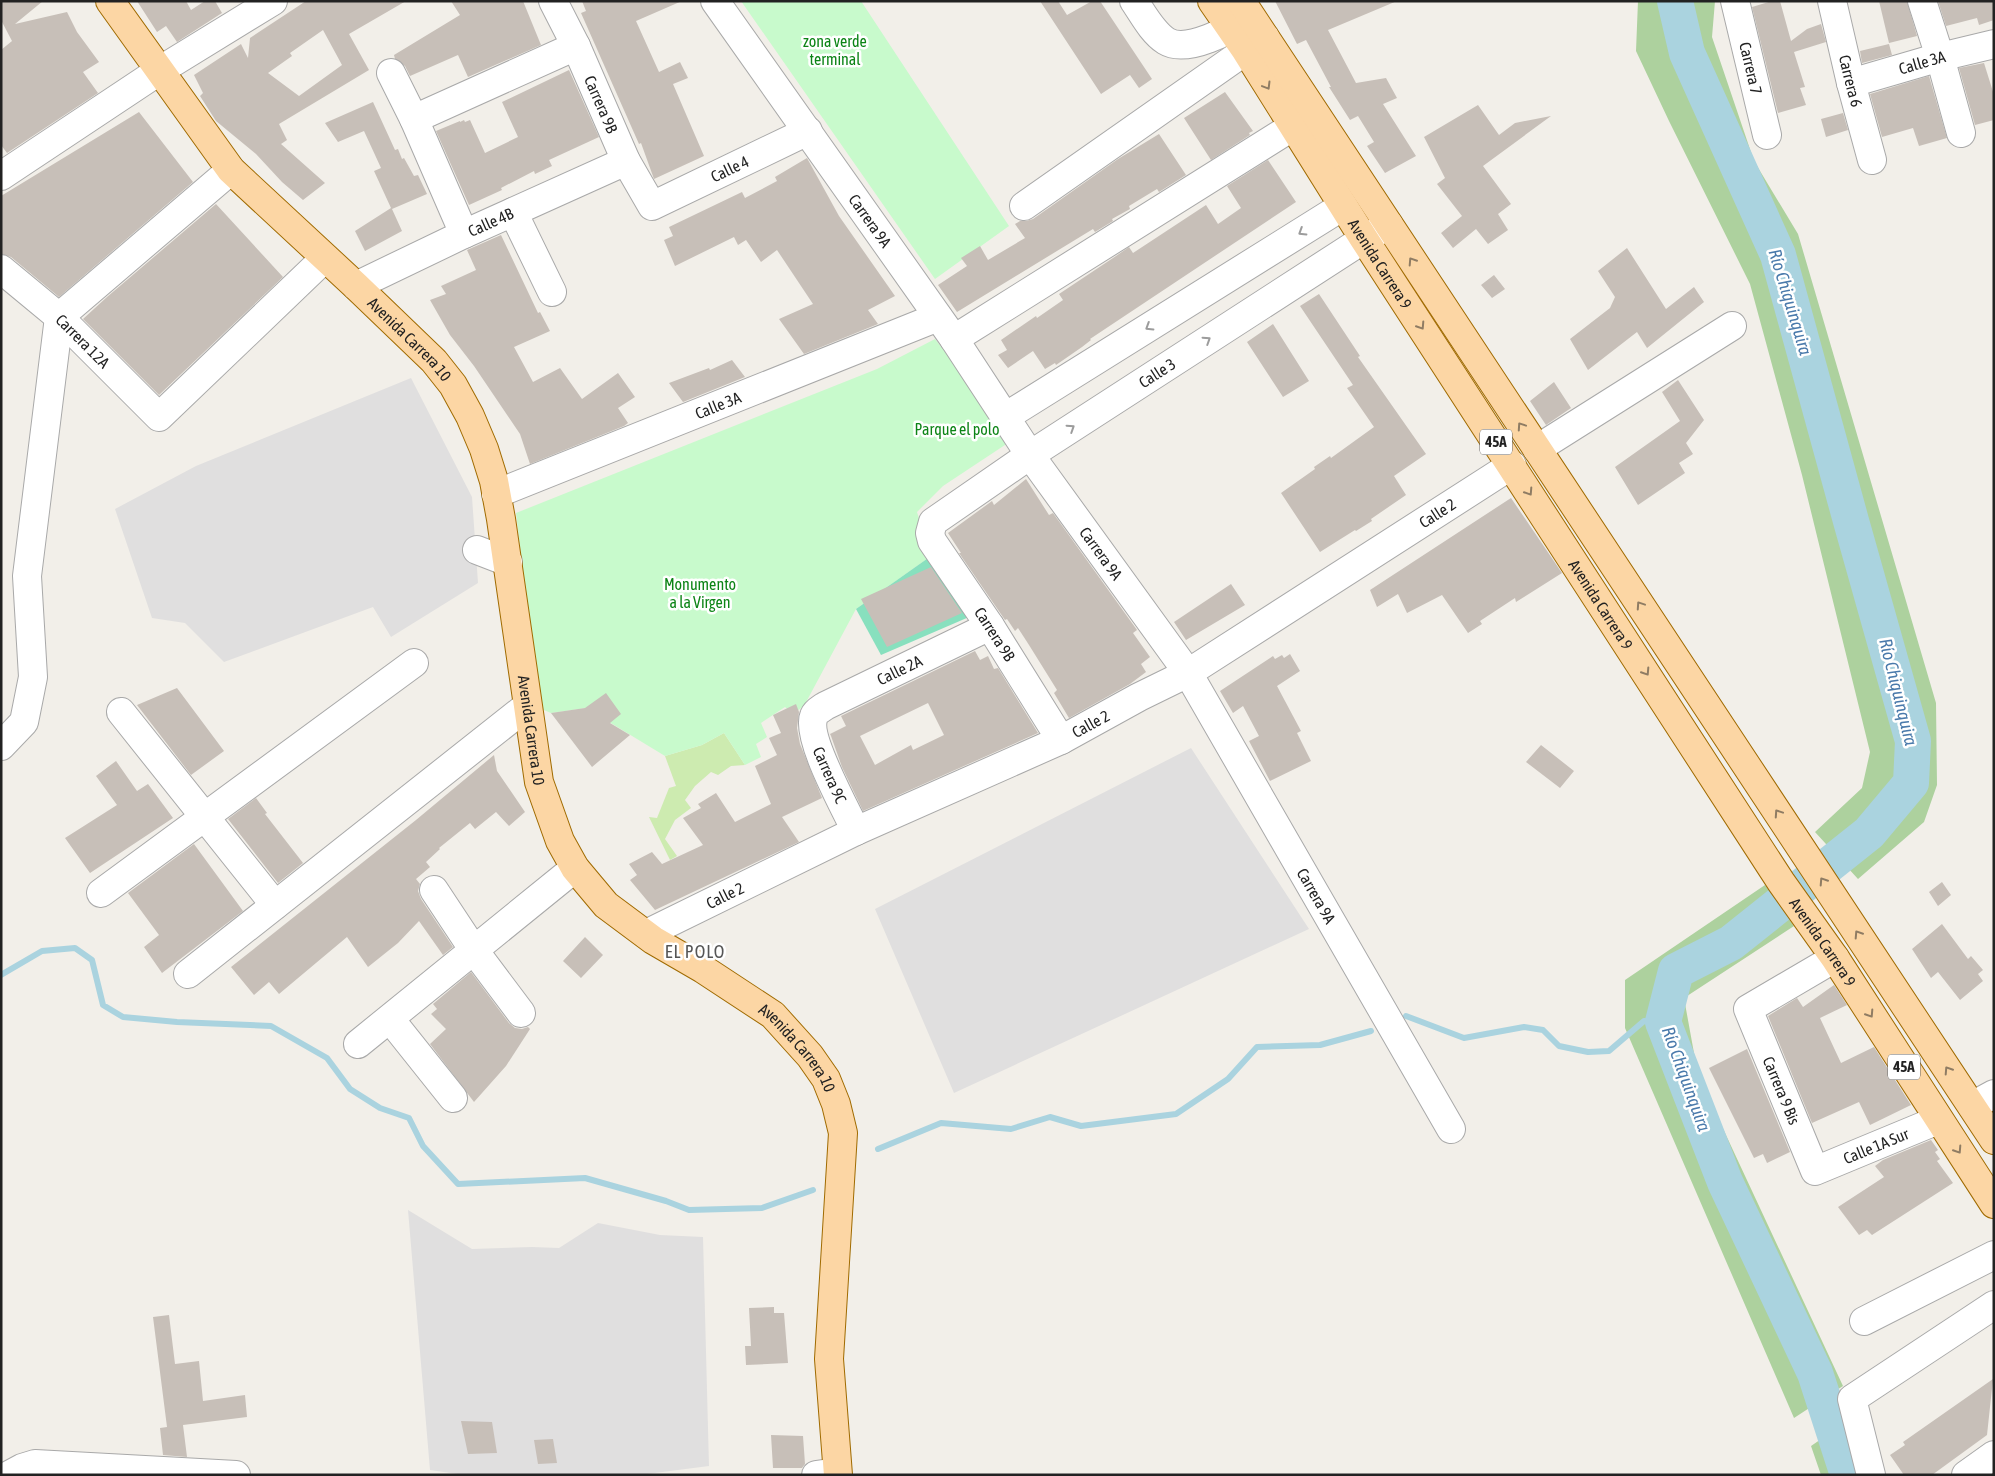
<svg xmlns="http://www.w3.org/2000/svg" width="1995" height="1476" viewBox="0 0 1995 1476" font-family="'Asap Condensed',sans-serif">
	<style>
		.residential { fill: #e0dfdf }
		.grass { fill: #cdebb0 }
		.forest { fill: #add19e }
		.park { fill: #c8facc }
		.pitch { fill: #88e0be }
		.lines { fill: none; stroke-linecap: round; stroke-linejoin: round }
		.stream { stroke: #aad3df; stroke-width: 6 }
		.river { stroke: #aad3df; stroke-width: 36 }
		.building { fill: #c7bfb8; fill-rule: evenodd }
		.minor-casing { stroke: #a9a9a9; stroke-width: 30 }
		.major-casing { stroke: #a06b00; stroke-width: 30 }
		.minor { stroke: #fff; stroke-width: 28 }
		.major { stroke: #fcd6a4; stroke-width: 28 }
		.oneway { stroke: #8f7c63 }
		.oneway2 { stroke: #9c9c9c }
		.labels { text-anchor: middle; stroke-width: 5; stroke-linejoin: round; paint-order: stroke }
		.shield { fill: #fff; stroke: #646464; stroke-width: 1 }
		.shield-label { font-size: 15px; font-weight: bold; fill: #222 }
		.park-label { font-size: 16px; fill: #0c8416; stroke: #fff }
		.street-label { font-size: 16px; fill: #222; stroke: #fff }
		.water-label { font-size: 18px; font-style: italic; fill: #4a7aab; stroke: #fff }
		.neighbourhood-label { font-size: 18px; letter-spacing: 1px; fill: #555; stroke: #fff }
	</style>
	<rect width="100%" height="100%" fill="#f2efe9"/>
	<path class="residential" d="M 411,378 L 472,497 L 478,583 L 391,637 L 373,607 L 224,662 L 185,623 L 152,618 L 115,509 L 196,466 Z
		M 1191,748 L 1309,929 L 954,1093 L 875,909 Z
		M 408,1210 L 472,1249 L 532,1247 L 559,1248 L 598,1223 L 660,1235 L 703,1237 L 709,1466 L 639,1475 L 465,1475 L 430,1470 Z"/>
	<path class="grass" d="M 724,733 L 745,765 L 731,766 L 718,775 L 711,772 L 695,786 L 685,800 L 691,808 L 675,820 L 665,839 L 677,856 L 670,860 L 649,817 L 657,818 L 669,788 L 676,786 L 665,756 L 702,745 Z"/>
	<path class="forest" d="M 1638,1 L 1715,1 L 1712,37 L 1754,161 L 1798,234 L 1936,703 L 1937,785 L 1924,822 L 1858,879 L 1815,832 L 1862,788 L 1870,752 L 1802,475 L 1750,284 L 1669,121 L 1636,51 Z
		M 1765,885 L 1794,926 L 1684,998 L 1698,1075 L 1843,1386 L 1794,1418 L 1625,1028 L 1625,980 Z
		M 1846,1422 L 1863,1475 L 1821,1475 L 1811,1446 Z"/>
	<path class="park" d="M 741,1 L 861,1 L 1009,226 L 935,279 Z
		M 935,339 L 1014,439 L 943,486 L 917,512 L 931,556 L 856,609 L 804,706 L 793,714 L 785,707 L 761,723 L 767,737 L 756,744 L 761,757 L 745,765 L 724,733 L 702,745 L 665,756 L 586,708 L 551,713 L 539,708 L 516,513 L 877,369 Z"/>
	<path class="pitch" d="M 931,556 L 969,617 L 881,655 L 856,609 Z"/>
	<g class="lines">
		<path class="stream" d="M 1,975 L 42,951 L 75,948 L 92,960 L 103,1005 L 123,1017 L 177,1022 L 271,1026 L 327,1058 L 350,1089 L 380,1108 L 409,1118 L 423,1146 L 458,1184 L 585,1178 L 666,1201 L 689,1210 L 762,1208 L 813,1190
			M 1406,1016 L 1464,1038 L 1524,1027 L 1543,1030 L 1559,1046 L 1588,1052 L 1609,1051 L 1644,1021 L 1663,1022
			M 878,1149 L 941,1123 L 1011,1129 L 1050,1117 L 1081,1126 L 1176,1114 L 1228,1079 L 1257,1047 L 1320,1045 L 1371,1031"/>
		<path class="river" d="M 1675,1 L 1687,53 L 1778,255 L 1851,521 L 1913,741 L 1911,783 L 1869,833 L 1731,943 L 1676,971 L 1663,1022 L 1725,1182 L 1815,1373 L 1848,1475"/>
	</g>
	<path class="building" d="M 1,1 L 43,1 L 15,24 L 67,12 L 77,32 L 99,62 L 83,72 L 98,93 L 7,153 L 1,145 L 1,50 L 12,41 L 1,20 Z
		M 137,1 L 186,1 L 191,10 L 205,1 L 215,1 L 222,13 L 177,42 L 166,26 L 157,32 Z
		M 306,1 L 406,1 L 349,34 L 369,70 L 279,124 L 287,140 L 281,144 L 325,183 L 303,200 L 282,182 L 256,154 L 216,121 L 200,96 L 203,93 L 194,75 L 241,44 L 248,58 L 250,38 ZM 323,30 L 342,65 L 299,96 L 268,73 L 292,56 L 290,53 Z
		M 451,1 L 523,1 L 541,45 L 468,77 L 458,55 L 410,76 L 405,66 L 395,59 L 394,55 L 460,15 Z
		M 582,1 L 682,1 L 636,21 L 659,72 L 680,62 L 688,78 L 673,84 L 704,156 L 654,179 L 641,143 L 639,144 L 581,13 L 586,11 Z
		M 1040,1 L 1058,1 L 1067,15 L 1092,1 L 1100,1 L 1152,79 L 1139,88 L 1130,75 L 1101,94 Z
		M 1275,1 L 1397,1 L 1328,30 L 1356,83 L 1386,78 L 1397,98 L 1383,104 L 1416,156 L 1385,173 L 1367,146 L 1374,142 L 1358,116 L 1350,120 L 1329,87 L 1331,87 L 1306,40 L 1297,44 Z
		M 1772,1 L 1780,1 L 1791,41 L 1807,29 L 1821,24 L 1826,42 L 1794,52 L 1805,87 L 1800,88 L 1806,105 L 1778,113 L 1752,7 Z
		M 1879,1 L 1907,1 L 1917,36 L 1889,43 Z
		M 1938,1 L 1994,1 L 1994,20 L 1979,25 L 1977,18 L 1946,26 Z
		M 1889,44 L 1892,55 L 1862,63 L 1860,51 Z
		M 1984,63 L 1994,95 L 1994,120 L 1975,125 L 1959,68 Z
		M 569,70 L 599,137 L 549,160 L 552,166 L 535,174 L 534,171 L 501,188 L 502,190 L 469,205 L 436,131 L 460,121 L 460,122 L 464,120 L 465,122 L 470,120 L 485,153 L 518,137 L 502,102 Z
		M 1929,76 L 1947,138 L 1919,146 L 1913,128 L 1882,137 L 1870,94 Z
		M 1225,92 L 1253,131 L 1249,133 L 1250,135 L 1211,160 L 1184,118 Z
		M 373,102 L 395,150 L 398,149 L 402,159 L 404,158 L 414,176 L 418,175 L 427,194 L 392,209 L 402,231 L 365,251 L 355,231 L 391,208 L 374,171 L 381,168 L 364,131 L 338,142 L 325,123 Z
		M 1478,105 L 1499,135 L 1515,123 L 1551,116 L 1483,166 L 1511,204 L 1498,214 L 1508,230 L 1488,244 L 1476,229 L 1453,248 L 1441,233 L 1462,216 L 1437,184 L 1445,178 L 1424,137 Z
		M 139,112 L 193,182 L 59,297 L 11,257 L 1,254 L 1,196 Z
		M 1843,113 L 1848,130 L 1826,137 L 1821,119 Z
		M 1159,134 L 1186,175 L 1159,192 L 1157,189 L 1129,206 L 1130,209 L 1112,219 L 1113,221 L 1095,232 L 1093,229 L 957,312 L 938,285 L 967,266 L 961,258 L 980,246 L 988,260 L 1025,238 L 1015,224 L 1020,221 L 1026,221 L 1033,219 L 1118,159 Z
		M 807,158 L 839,216 L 895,296 L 868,310 L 878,324 L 804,354 L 779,319 L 813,304 L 777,250 L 761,262 L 746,240 L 738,245 L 734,237 L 675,266 L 664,240 L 673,236 L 669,227 L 742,192 L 745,198 L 777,181 L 775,177 Z
		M 1268,160 L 1296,202 L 1090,339 L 1091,340 L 1082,347 L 1056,365 L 1055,363 L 1045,369 L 1033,351 L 1008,368 L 998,355 L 1007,350 L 1001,340 L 1036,316 L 1037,318 L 1063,300 L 1059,294 L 1116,256 L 1129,247 L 1133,253 L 1206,205 L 1218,224 L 1241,208 L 1227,186 Z
		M 216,204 L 283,277 L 159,395 L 83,319 L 107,297 Z
		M 501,235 L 538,313 L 540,312 L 550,331 L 514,347 L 533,382 L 560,368 L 582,399 L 618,373 L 635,397 L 618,408 L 628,423 L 624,426 L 530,464 L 520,434 L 474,366 L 450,335 L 430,300 L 446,294 L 441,286 L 476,270 L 467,250 Z
		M 1627,248 L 1666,309 L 1694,287 L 1704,302 L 1647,348 L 1637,332 L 1588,370 L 1570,339 L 1610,308 L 1615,297 L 1598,271 Z
		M 1494,275 L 1505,289 L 1492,298 L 1481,285 Z
		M 1319,294 L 1360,356 L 1358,357 L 1426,454 L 1394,476 L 1406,495 L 1371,519 L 1372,521 L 1356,531 L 1355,530 L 1320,552 L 1281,493 L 1315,469 L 1314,467 L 1330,456 L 1331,458 L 1374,427 L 1347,388 L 1353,385 L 1300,306 Z
		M 1273,324 L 1309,381 L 1283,397 L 1247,342 Z
		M 732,360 L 745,377 L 683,402 L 669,383 L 709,368 L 710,370 Z
		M 1678,380 L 1704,420 L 1686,443 L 1693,454 L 1679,463 L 1685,473 L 1638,505 L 1615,467 L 1680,421 L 1662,392 Z
		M 1554,382 L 1571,408 L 1546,425 L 1530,401 Z
		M 1026,479 L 1049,515 L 1053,513 L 1137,630 L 1133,633 L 1150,657 L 1141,664 L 1146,672 L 1130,684 L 1069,718 L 1054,693 L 1057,690 L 1029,645 L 1018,628 L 1015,631 L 1007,619 L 1005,620 L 959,553 L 961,553 L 948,533 L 992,501 L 994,505 Z
		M 1511,498 L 1562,573 L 1516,602 L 1515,598 L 1480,621 L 1482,624 L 1468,633 L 1442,595 L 1407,613 L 1398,594 L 1377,607 L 1370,590 Z
		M 931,567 L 962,613 L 887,647 L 861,599 Z
		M 1231,584 L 1245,605 L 1186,640 L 1174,622 Z
		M 975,651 L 980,660 L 988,656 L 994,669 L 998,668 L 1038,733 L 863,811 L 842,767 L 831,736 L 830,734 L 846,726 L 841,716 ZM 928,703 L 944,735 L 913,750 L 911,745 L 875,765 L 860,736 Z
		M 1290,654 L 1300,671 L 1277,686 L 1301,731 L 1297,733 L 1311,761 L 1270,781 L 1249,741 L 1259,736 L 1243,706 L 1233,713 L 1220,691 L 1273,656 L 1275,659 L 1282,655 L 1284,658 Z
		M 177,688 L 224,751 L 191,775 L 137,705 Z
		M 606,693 L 621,714 L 610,723 L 630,735 L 592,767 L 551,713 L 585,708 Z
		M 796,704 L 799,712 L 797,728 L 800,744 L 822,798 L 782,817 L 799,842 L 655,910 L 630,880 L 637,875 L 629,864 L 652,852 L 662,864 L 703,845 L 683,818 L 701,808 L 698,804 L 716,793 L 735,822 L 771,804 L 755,766 L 777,755 L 769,738 L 781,733 L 773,715 Z
		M 1541,745 L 1574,771 L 1560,788 L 1526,762 Z
		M 494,755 L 497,771 L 525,812 L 509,826 L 496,812 L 475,829 L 470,823 L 439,848 L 440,849 L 426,862 L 430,867 L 416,879 L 420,884 L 418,891 L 421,899 L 453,947 L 443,955 L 419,921 L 398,943 L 368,967 L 347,937 L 279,994 L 269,982 L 254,995 L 231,967 L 416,820 Z
		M 116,761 L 137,791 L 148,784 L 173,818 L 90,873 L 65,838 L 117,805 L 96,776 Z
		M 256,798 L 267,813 L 265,814 L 303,863 L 278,883 L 228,819 Z
		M 194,844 L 243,911 L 162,973 L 144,947 L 159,935 L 128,893 Z
		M 1942,882 L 1951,895 L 1938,906 L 1929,892 Z
		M 1942,924 L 1968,959 L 1971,956 L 1983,970 L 1978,974 L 1983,981 L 1960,1000 L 1938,972 L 1931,978 L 1912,949 Z
		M 585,937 L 603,955 L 581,978 L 563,961 Z
		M 471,972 L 509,1023 L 515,1028 L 522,1029 L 528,1027 L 530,1029 L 506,1066 L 474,1102 L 430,1044 L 446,1029 L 431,1014 L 437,1009 L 433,1004 Z
		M 1834,985 L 1847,1005 L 1820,1018 L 1841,1063 L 1874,1047 L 1911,1105 L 1870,1125 L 1859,1102 L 1812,1123 L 1768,1016 L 1797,998 L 1803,1007 Z
		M 1747,1049 L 1790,1152 L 1767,1163 L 1763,1154 L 1754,1158 L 1709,1068 Z
		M 1931,1140 L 1938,1150 L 1935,1152 L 1940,1159 L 1937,1161 L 1953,1183 L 1872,1235 L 1867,1230 L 1859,1235 L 1838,1207 L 1884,1177 L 1875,1166 L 1883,1160 Z
		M 774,1307 L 774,1313 L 784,1313 L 788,1363 L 746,1365 L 745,1346 L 751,1346 L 749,1308 Z
		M 169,1315 L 175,1364 L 199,1361 L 203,1401 L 245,1395 L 247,1417 L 183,1425 L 187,1457 L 163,1455 L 160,1428 L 167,1427 L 153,1317 Z
		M 1993,1379 L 1987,1435 L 1932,1475 L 1904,1475 L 1890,1455 L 1905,1445 L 1903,1442 Z
		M 461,1421 L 492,1422 L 497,1453 L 468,1454 Z
		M 771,1435 L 803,1436 L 805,1464 L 802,1468 L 773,1468 Z
		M 553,1439 L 557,1463 L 538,1464 L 534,1440 Z"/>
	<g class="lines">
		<defs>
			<g id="minor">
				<path id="s1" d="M 553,1 L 576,46 L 626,161 L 652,206 L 808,131"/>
				<path id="s2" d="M 715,1 L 954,339 L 1030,455 L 1188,673 L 1451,1129"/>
				<path d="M 1134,1 C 1143,14 1152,32 1166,41 C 1187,54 1232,29 1250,17"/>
				<path id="s3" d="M 1735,1 L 1767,135"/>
				<path id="s4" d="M 1832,1 L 1851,83 L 1872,160"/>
				<path d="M 1922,1 L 1940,57 L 1961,133"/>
				<path d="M 391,73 L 414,119 L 464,234"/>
				<path id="s5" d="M 1851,83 L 1940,57 L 1994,44"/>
				<path d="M 414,119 L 576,46"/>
				<path d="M 1,176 L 159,71 L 273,1"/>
				<path d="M 1024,206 L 1265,37"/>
				<path d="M 513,212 L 552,292"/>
				<path id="s6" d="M 1,269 L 59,317 L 159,417 L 325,258"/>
				<path id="s7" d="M 356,286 L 464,234 L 626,161"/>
				<path d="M 954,339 L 1292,127"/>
				<path d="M 1005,417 L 1343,206"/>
				<path d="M 1537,449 L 1732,326"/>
				<path id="s8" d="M 496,494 L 938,317"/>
				<path d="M 477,550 L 508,562"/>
				<path d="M 121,712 L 275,905"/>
				<path id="s9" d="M 1061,740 L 990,626 L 932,541 L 930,533 L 933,522 L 1030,455 L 1364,239 L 1389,225"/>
				<path d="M 1,746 L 24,722 L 33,677 L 27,576 L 59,317 L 231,170"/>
				<path id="s10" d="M 856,831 C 846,810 805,736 814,716 C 816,711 821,709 825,706 L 990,626"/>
				<path d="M 434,890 L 473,949 L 521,1013"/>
				<path d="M 101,893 L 414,663"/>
				<path id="s11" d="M 646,934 L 856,831 L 1061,740 L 1139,697 L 1188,673 L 1512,465"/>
				<path id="s12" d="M 1835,958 L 1748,1009 L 1815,1171 L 1938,1120"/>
				<path d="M 188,974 L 527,706"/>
				<path d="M 390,1019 L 453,1098"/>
				<path d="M 358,1044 L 575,868"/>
				<path d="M 1972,1106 L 1994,1094"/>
				<path d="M 1864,1321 L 1994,1255"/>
				<path d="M 9,1475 L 22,1468 L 35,1464 L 236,1475"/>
				<path d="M 816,1475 L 837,1472"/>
				<path d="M 1871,1475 L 1852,1399 L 1994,1305"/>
				<path d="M 1966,1475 L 1994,1455"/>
			</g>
			<g id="major">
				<path id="s13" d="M 110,1 L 231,170 L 356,286 L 434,361 L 453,385 L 470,416 L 484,449 L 494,481 L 501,519 L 539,782 L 560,841 L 575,868 L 606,905 L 653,940 L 703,969 L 773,1015 L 810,1056 L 826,1079 L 836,1104 L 843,1133 L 829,1359 L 838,1475"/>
				<path id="s14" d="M 1212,1 L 1245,49 L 1364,239 L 1781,882 L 1835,958 L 1994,1204"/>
				<path d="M 1241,1 L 1994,1140"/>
			</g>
		</defs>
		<use href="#minor" class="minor-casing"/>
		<use href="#major" class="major-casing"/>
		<use href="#minor" class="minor"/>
		<use href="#major" class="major"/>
	</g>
	<defs><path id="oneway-chevron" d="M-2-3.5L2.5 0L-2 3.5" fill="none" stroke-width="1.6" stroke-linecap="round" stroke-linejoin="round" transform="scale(1.25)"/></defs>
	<g class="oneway">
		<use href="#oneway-chevron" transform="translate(1267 86) rotate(59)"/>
		<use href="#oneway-chevron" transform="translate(1412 261) rotate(-123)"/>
		<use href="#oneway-chevron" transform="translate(1421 326) rotate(57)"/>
		<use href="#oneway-chevron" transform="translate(1521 426) rotate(-124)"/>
		<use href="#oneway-chevron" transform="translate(1529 492) rotate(57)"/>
		<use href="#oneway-chevron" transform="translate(1640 605) rotate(-124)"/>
		<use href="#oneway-chevron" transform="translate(1646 672) rotate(57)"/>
		<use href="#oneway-chevron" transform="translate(1778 813) rotate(-124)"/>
		<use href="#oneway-chevron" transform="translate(1823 881) rotate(-123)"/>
		<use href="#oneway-chevron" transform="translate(1858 934) rotate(-123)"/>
		<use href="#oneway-chevron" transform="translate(1870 1014) rotate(57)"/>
		<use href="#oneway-chevron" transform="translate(1948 1070) rotate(-123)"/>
		<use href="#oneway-chevron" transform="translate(1958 1150) rotate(57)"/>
	</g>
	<g class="oneway2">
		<use href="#oneway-chevron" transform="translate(1302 232) rotate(148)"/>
		<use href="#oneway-chevron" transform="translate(1149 327) rotate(148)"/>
		<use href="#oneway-chevron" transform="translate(1207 340) rotate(-33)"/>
		<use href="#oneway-chevron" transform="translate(1071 428) rotate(-33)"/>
	</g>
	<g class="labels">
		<g class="shield">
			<rect x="1480" y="429.5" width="32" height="25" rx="4"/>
			<rect x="1888" y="1054.5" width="32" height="25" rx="4"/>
		</g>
		<g class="shield-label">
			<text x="1496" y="447">45A</text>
			<text x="1904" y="1072">45A</text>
		</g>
		<g class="park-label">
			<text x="835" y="47">zona verde<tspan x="835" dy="18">terminal</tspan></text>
			<text x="957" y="435">Parque el polo</text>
			<text x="700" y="590">Monumento<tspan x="700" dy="18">a la Virgen</tspan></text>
		</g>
		<g class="street-label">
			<text dy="6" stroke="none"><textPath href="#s5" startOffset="74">Calle 3A</textPath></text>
			<text dy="6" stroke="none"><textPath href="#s3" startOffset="69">Carrera 7</textPath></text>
			<text dy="6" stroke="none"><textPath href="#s4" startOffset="82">Carrera 6</textPath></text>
			<text dy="6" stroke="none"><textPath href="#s1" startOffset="114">Carrera 9B</textPath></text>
			<text dy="6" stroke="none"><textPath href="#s1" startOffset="314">Calle 4</textPath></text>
			<text dy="6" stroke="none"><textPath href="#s2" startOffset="269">Carrera 9A</textPath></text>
			<text dy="6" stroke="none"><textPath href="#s7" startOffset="149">Calle 4B</textPath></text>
			<text dy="6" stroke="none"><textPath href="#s14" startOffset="312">Avenida Carrera 9</textPath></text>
			<text dy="6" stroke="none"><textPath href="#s13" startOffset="454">Avenida Carrera 10</textPath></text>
			<text dy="6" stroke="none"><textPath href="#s6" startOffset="109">Carrera 12A</textPath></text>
			<text dy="6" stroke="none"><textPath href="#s9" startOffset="526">Calle 3</textPath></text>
			<text dy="6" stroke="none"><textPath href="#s8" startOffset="239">Calle 3A</textPath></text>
			<text dy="6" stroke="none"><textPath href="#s11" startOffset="898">Calle 2</textPath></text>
			<text dy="6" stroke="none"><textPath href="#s2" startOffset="674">Carrera 9A</textPath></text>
			<text dy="6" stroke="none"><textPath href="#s14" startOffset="718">Avenida Carrera 9</textPath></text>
			<text transform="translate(995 634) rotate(57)" y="6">Carrera 9B</text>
			<text dy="6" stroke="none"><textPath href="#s10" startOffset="222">Calle 2A</textPath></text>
			<text dy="6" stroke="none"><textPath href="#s11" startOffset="492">Calle 2</textPath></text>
			<text dy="6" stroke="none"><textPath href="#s13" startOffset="874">Avenida Carrera 10</textPath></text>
			<text transform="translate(830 775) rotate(66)" y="6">Carrera 9C</text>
			<text dy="6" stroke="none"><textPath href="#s11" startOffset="88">Calle 2</textPath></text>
			<text dy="6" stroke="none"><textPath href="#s2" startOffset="1079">Carrera 9A</textPath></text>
			<text dy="6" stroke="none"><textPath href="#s14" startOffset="1122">Avenida Carrera 9</textPath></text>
			<text dy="6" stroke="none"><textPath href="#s13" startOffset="1309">Avenida Carrera 10</textPath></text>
			<text dy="6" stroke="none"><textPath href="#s12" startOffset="189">Carrera 9 Bis</textPath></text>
			<text dy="6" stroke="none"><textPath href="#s12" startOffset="342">Calle 1A Sur</textPath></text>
		</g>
		<g class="water-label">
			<text transform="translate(1790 302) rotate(73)" y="6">Río Chiquinquira</text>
			<text transform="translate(1898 692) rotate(76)" y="6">Río Chiquinquira</text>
			<text transform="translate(1686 1079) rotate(70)" y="6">Río Chiquinquira</text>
		</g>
		<g class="neighbourhood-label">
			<text x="695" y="958">EL POLO</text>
		</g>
	</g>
	<rect width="1995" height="1476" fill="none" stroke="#222222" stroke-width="5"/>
</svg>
